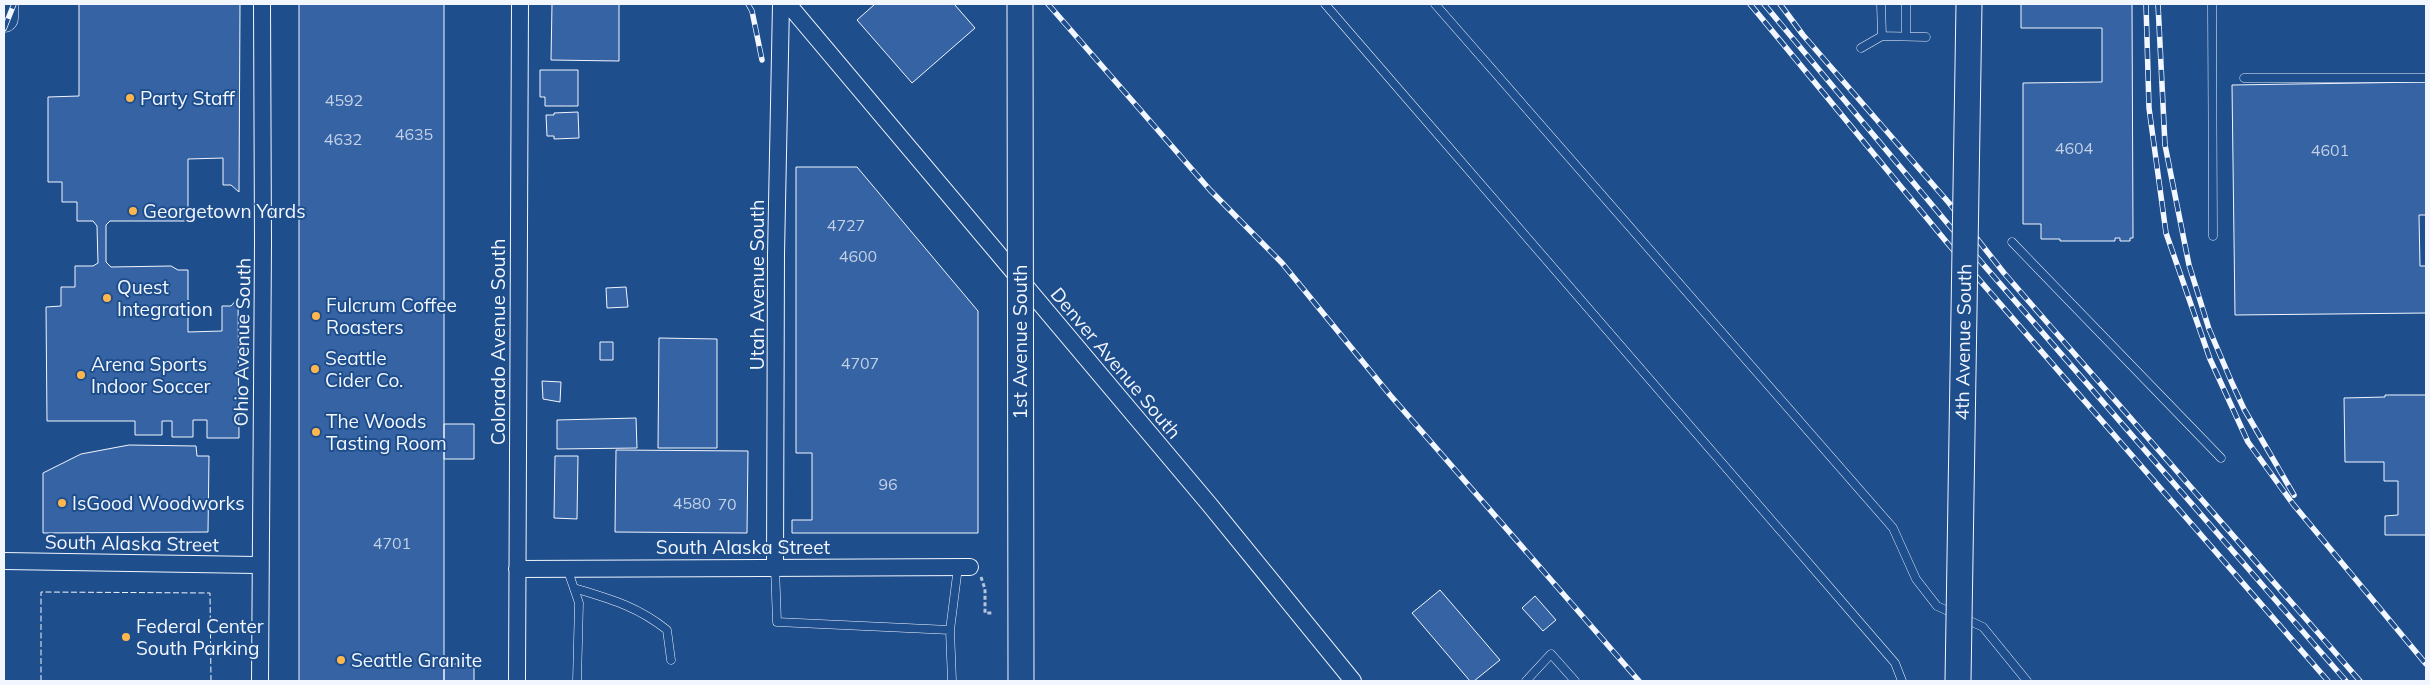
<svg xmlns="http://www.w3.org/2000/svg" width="2430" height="685" viewBox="0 0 2430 685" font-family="Mulish,sans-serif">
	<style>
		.building { fill: #3563a3; stroke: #f2f6ff }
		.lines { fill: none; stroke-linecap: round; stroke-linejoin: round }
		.lane-casing { stroke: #f2f6ff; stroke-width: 9 }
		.street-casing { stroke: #f2f6ff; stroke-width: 18 }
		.highway-casing { stroke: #f2f6ff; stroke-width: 29 }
		.path { stroke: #b3c4dc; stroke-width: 3; stroke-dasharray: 4 2.5; stroke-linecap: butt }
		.lane { stroke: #1f4e8c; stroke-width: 8 }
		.street { stroke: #1f4e8c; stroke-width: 16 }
		.highway { stroke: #1f4e8c; stroke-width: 28 }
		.rail-casing { stroke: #f2f6ff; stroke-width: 5.5 }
		.rail { stroke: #1f4e8c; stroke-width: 4; stroke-dasharray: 11; stroke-linecap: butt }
		.primary-bridge-casing { stroke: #f2f6ff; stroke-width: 27; stroke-linecap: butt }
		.primary-bridge { stroke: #1f4e8c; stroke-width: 25 }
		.fence { stroke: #f2f6ff; stroke-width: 1; stroke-dasharray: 6 2.5; stroke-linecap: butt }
		.poi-dot { fill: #ffb74d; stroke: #1f4e8c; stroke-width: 2 }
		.labels { text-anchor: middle; stroke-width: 4; stroke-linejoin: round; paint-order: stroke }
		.number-label { font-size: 16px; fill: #c3d1e8 }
		.poi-label { font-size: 19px; fill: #f2f6ff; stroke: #1f4e8c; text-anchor: start }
		.street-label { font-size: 19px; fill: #f2f6ff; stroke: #1f4e8c }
	</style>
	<rect width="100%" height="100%" fill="#1f4e8c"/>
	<path class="building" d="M 79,4 L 240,4 L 239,192 L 231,185 L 223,185 L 223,158 L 188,159 L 188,221 L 110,221 L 106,225 L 106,262 L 111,267 L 171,266 L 178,270 L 188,270 L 188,332 L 222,331 L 222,306 L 231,306 L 238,298 L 239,438 L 207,438 L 207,420 L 193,420 L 193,437 L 172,437 L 172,421 L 162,421 L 162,435 L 135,435 L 135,421 L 47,421 L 46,307 L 61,306 L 61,287 L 75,287 L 75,266 L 93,266 L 98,263 L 97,226 L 93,221 L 77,221 L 77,202 L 62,202 L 62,182 L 48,182 L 48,97 L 79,96 Z
		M 299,4 L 444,4 L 444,681 L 299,681 Z
		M 552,4 L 619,4 L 619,61 L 551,60 Z
		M 875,4 L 954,4 L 975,28 L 912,83 L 857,20 Z
		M 2021,4 L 2132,4 L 2133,238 L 2130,238 L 2130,241 L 2120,241 L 2120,238 L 2115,238 L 2115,241 L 2060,241 L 2060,239 L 2041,239 L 2041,224 L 2023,224 L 2023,83 L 2102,82 L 2102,28 L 2021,28 Z
		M 540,70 L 578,70 L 578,106 L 545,106 L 545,97 L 540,97 Z
		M 2426,82 L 2426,215 L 2419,215 L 2420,266 L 2426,266 L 2426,313 L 2235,315 L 2232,85 Z
		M 578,112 L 579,138 L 554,139 L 554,136 L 547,136 L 546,115 L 554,115 L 554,113 Z
		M 796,167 L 857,167 L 978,311 L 978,533 L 792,533 L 792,520 L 812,520 L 812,453 L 796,453 Z
		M 626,287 L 628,307 L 607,308 L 606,288 Z
		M 659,338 L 717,339 L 717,448 L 658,448 Z
		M 600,342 L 613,342 L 613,360 L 600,360 Z
		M 542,381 L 561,382 L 560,402 L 543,399 Z
		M 2385,395 L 2426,395 L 2426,535 L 2385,535 L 2385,516 L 2398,515 L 2398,481 L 2384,481 L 2384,462 L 2345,462 L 2344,398 L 2385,397 Z
		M 636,418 L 637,448 L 557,449 L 557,420 Z
		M 444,424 L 474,424 L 474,459 L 444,459 Z
		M 129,445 L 196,446 L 197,456 L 209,456 L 208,532 L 43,533 L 43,473 L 81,454 Z
		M 616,450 L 748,451 L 747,533 L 615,532 Z
		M 555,456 L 578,456 L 577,519 L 554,518 Z
		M 1440,590 L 1500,660 L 1474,681 L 1470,681 L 1412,613 Z
		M 1535,596 L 1556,620 L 1543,631 L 1522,608 Z
		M 444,664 L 474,664 L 474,681 L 444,681 Z"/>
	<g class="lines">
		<defs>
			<path id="lane" d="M 1325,4 L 1895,663 L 1902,681
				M 1435,4 L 1893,528 L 1916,579 L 1937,606 L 1983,627 L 2027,681
				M 1881,4 L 1882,36
				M 1906,4 L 1906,36
				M 2212,4 L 2213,236
				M 1861,48 L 1882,36 L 1926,37
				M 2244,78 L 2426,78
				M 2012,242 L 2221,458
				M 775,567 L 777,622 L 950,630 L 958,567
				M 567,568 L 579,603 L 577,681
				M 574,588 C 610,599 637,606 667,630 L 671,660
				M 950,630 L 952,681
				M 1526,681 L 1551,654 L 1575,681"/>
			<path id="street" d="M 788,4 L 1209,504 L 1353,681
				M 4,561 L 259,565
				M 775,567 L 776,254 L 781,4
				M 517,569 L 970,567
				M 260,681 L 263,244 L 262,4
				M 517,681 L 520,4"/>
			<path id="highway" d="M 4,18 L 4,4"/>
		</defs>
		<use href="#lane" class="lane-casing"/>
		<use href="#street" class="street-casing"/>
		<use href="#highway" class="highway-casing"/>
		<path class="path" d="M 981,577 L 985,589 L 985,613 L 992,613"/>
		<use href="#lane" class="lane"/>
		<use href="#street" class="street"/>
		<use href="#highway" class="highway"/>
		<defs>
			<path id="rail" d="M 748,4 L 752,11 L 762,60
				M 1048,4 L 1210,190 L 1282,263 L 1390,395 L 1639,681
				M 1750,4 L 1949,245 L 2328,681
				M 1764,4 L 1948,224 L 2346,681
				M 1780,4 L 1803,35 L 1949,203 L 2004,273 L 2360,681
				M 2146,4 L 2149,108 L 2166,233 L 2210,359 L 2248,442 L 2293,504 L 2426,664
				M 2158,4 L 2165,145 L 2189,265 L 2209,329 L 2232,383 L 2244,409 L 2294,495
				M 4,29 L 14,4"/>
		</defs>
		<use href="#rail" class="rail-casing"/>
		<use href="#rail" class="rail"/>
		<defs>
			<path id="primary-bridge" d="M 1020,4 L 1021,681
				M 1958,681 L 1969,4"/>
		</defs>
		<use href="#primary-bridge" class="primary-bridge-casing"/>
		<use href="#primary-bridge" class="primary-bridge"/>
		<path class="fence" d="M 41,681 L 41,592 L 210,593 L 211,681"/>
	</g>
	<g class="poi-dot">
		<circle cx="130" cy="98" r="5"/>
		<circle cx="133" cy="211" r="5"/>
		<circle cx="107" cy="298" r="5"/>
		<circle cx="316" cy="316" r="5"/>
		<circle cx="315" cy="369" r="5"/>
		<circle cx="81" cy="375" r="5"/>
		<circle cx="316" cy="432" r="5"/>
		<circle cx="62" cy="503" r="5"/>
		<circle cx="126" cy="637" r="5"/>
		<circle cx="341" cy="660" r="5"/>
	</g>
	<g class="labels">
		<g class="number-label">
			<text x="344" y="106">4592</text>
			<text x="414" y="140">4635</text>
			<text x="343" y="145">4632</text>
			<text x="2074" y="154">4604</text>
			<text x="2330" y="156">4601</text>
			<text x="846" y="231">4727</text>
			<text x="858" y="262">4600</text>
			<text x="860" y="369">4707</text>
			<text x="888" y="490">96</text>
			<text x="692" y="509">4580</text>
			<text x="727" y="510">70</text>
			<text x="392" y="549">4701</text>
		</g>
		<g class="poi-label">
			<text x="140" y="105">Party Staff</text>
			<text x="143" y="218">Georgetown Yards</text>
			<text x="117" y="294">Quest<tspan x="117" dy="22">Integration</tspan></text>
			<text x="326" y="312">Fulcrum Coffee<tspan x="326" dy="22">Roasters</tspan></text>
			<text x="325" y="365">Seattle<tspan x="325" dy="22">Cider Co.</tspan></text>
			<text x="91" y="371">Arena Sports<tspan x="91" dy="22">Indoor Soccer</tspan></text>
			<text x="326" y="428">The Woods<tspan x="326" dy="22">Tasting Room</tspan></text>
			<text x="72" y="510">IsGood Woodworks</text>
			<text x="136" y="633">Federal Center<tspan x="136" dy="22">South Parking</tspan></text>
			<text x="351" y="667">Seattle Granite</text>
		</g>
		<g class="street-label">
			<text transform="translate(757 285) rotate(-90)" y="7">Utah Avenue South</text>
			<text transform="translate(242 342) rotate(-89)" y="7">Ohio Avenue South</text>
			<text transform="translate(498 342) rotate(-90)" y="7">Colorado Avenue South</text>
			<text transform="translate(1020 342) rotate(-90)" y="7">1st Avenue South</text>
			<text transform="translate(1963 342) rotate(-89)" y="7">4th Avenue South</text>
			<text transform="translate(1116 363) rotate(50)" y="7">Denver Avenue South</text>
			<text transform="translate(132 543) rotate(1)" y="7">South Alaska Street</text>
			<text x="743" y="554">South Alaska Street</text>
		</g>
	</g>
	<rect width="2430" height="685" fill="none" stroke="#f2f6ff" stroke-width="10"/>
</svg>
